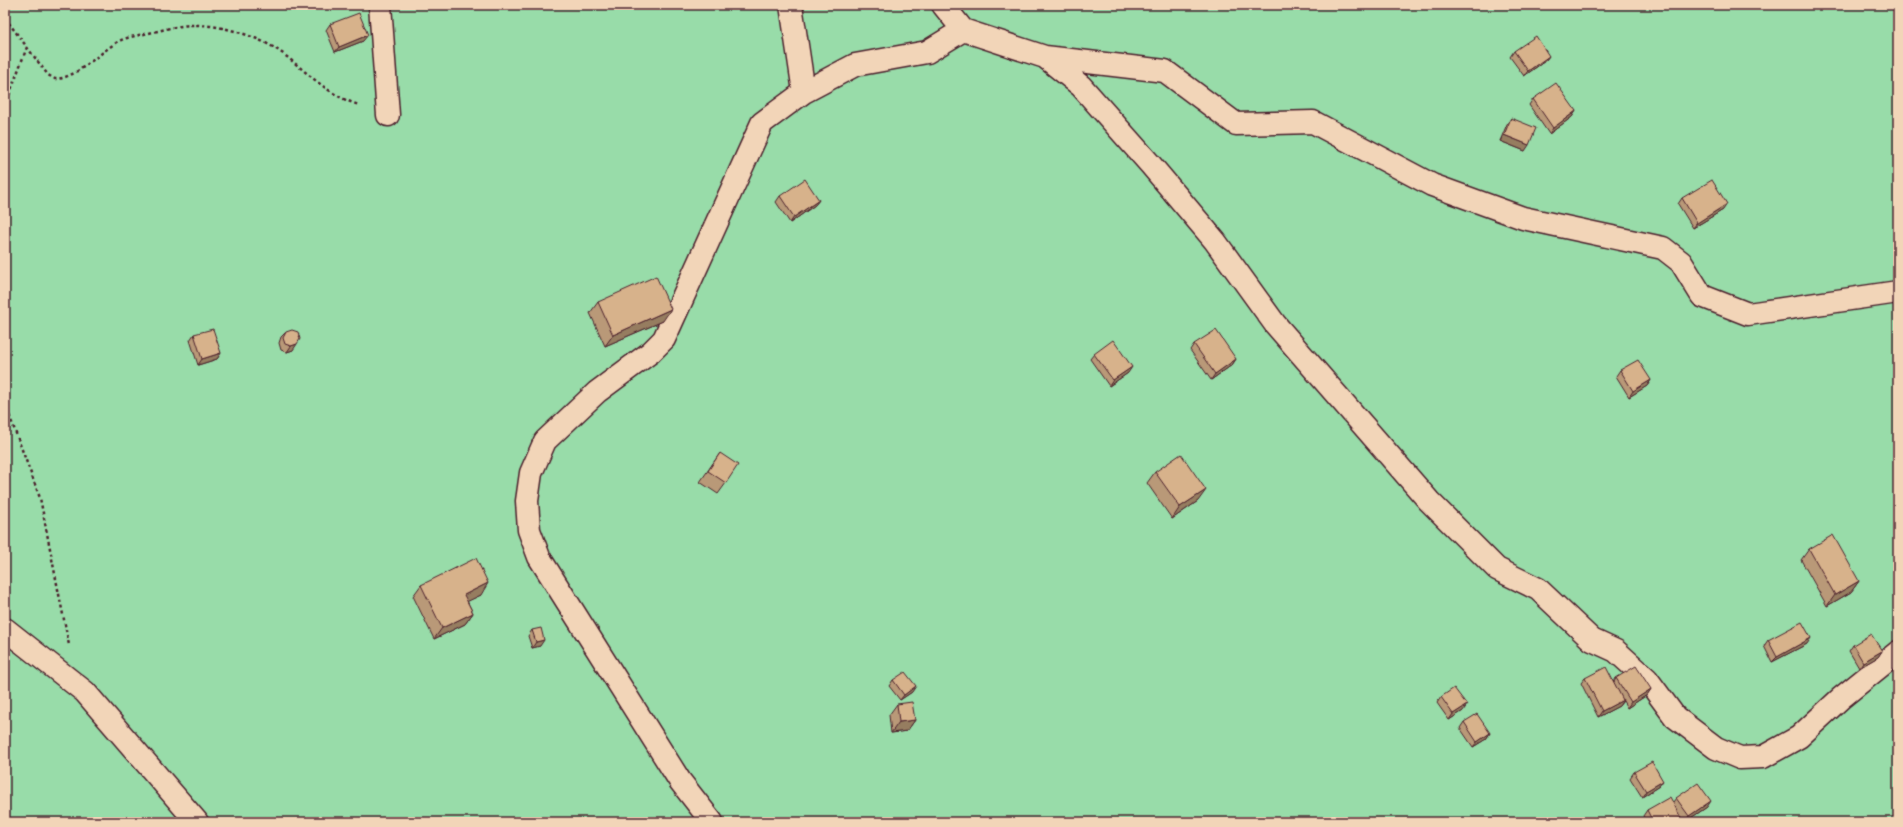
<svg xmlns="http://www.w3.org/2000/svg" width="1903" height="827" viewBox="0 0 1903 827" font-family="'Shantell Sans',sans-serif">
	<style>
		.green { fill: #98dca9; stroke: #717e6a }
		.lines { fill: none; stroke-linecap: round; stroke-linejoin: round }
		.minor-casing { stroke: #4a1f2b; stroke-width: 25 }
		.path { stroke: #4a1f2b; stroke-width: 2.5; stroke-dasharray: 3 3; stroke-linecap: butt }
		.minor { stroke: #f2d5b8; stroke-width: 22 }
		.wall { fill: #b99978; stroke: #4a1f2b }
		.shaded-wall { fill: #967d61; stroke: #4a1f2b }
		.building { fill: #d7b28b; stroke: #4a1f2b }
	</style>
	<rect width="100%" height="100%" fill="#f2d5b8"/>
	<filter id="ink" filterUnits="userSpaceOnUse"><feTurbulence type="fractalNoise" baseFrequency=".025" numOctaves="2"/><feDisplacementMap in="SourceGraphic" scale="8" xChannelSelector="R" yChannelSelector="G"/><feConvolveMatrix kernelMatrix="1 2 1 2 8 2 1 2 1" color-interpolation-filters="sRGB"/></filter>
	<g filter="url(#ink)">
		<path class="green" d="M 5,5 L 1898,5 L 1898,822 L 5,822 Z"/>
		<g class="lines">
			<defs>
				<path id="minor" d="M 380,5 L 388,115
					M 791,5 L 804,92
					M 943,5 L 963,30 L 1045,57 L 1165,71 L 1236,124 L 1313,122 L 1432,185 L 1523,218 L 1663,248 L 1681,262 L 1702,296 L 1748,314 L 1898,292
					M 1045,57 L 1081,86 L 1150,164 L 1215,241 L 1275,324 L 1429,501 L 1497,569 L 1538,589 L 1592,640 L 1616,651 L 1647,679 L 1675,717 L 1716,748 L 1740,758 L 1763,757 L 1799,737 L 1841,698 L 1898,652
					M 5,629 L 85,692 L 197,822
					M 712,822 L 680,781 L 539,557 L 529,530 L 527,501 L 531,473 L 545,441 L 597,392 L 651,352 L 664,339 L 762,123 L 804,92 L 855,65 L 927,52 L 963,30"/>
			</defs>
			<use href="#minor" class="minor-casing"/>
			<path class="path" d="M 5,18 L 48,75 L 55,79 C 75,79 99,53 116,43 C 123,38 132,37 139,35 C 157,32 176,25 193,25 C 219,24 258,36 279,51 C 306,70 326,95 359,105
				M 5,106 L 27,47
				M 5,404 L 40,498 L 69,645"/>
			<use href="#minor" class="minor"/>
		</g>
		<path class="wall" d="M 330,24 L 363,41 L 335,52 L 326,30 Z
			M 1514,51 L 1549,56 L 1545,61 L 1524,76 L 1510,57 Z
			M 1533,99 L 1576,111 L 1572,117 L 1549,134 L 1529,105 Z
			M 1511,118 L 1525,151 L 1500,141 L 1507,124 Z
			M 780,196 L 819,200 L 815,205 L 790,223 L 776,202 Z
			M 1682,198 L 1723,210 L 1693,228 L 1678,204 Z
			M 598,302 L 663,321 L 605,346 L 590,313 Z
			M 286,332 L 293,350 L 287,352 L 281,350 L 279,343 L 281,337 Z
			M 194,334 L 221,353 L 217,359 L 198,365 L 190,340 Z
			M 1194,344 L 1236,359 L 1232,365 L 1211,380 L 1190,350 Z
			M 1094,354 L 1128,373 L 1109,386 L 1090,359 Z
			M 1620,370 L 1651,380 L 1647,386 L 1629,397 L 1616,376 Z
			M 720,453 L 726,483 L 718,494 L 700,482 Z
			M 1155,472 L 1198,501 L 1172,519 L 1147,483 Z
			M 1809,549 L 1859,581 L 1851,592 L 1827,606 L 1801,560 Z
			M 421,585 L 481,595 L 467,601 L 473,613 L 465,624 L 434,639 L 413,596 Z
			M 532,630 L 540,646 L 532,648 L 528,636 Z
			M 1768,640 L 1807,644 L 1772,662 L 1764,646 Z
			M 1853,645 L 1882,651 L 1878,657 L 1859,668 L 1849,651 Z
			M 1585,678 L 1614,682 L 1616,678 L 1651,689 L 1647,695 L 1627,708 L 1623,701 L 1619,706 L 1598,717 L 1581,683 Z
			M 893,680 L 912,692 L 900,700 L 889,686 Z
			M 1441,697 L 1463,711 L 1449,720 L 1437,703 Z
			M 897,704 L 915,720 L 907,731 L 891,733 L 889,715 Z
			M 1464,722 L 1490,733 L 1486,739 L 1473,747 L 1460,728 Z
			M 1634,772 L 1659,786 L 1642,797 L 1630,778 Z
			M 1676,798 L 1707,807 L 1685,822 L 1680,816 L 1678,822 L 1646,822 L 1643,816 L 1647,810 L 1673,802 Z"/>
		<path class="shaded-wall" d="M 368,35 L 363,41 L 335,52 L 339,47 Z
			M 1549,56 L 1545,61 L 1524,76 L 1528,71 Z
			M 1576,111 L 1572,117 L 1549,134 L 1553,128 Z
			M 1504,135 L 1529,145 L 1525,151 L 1500,141 Z
			M 819,200 L 815,205 L 790,223 L 794,217 Z
			M 1727,204 L 1723,210 L 1693,228 L 1697,223 Z
			M 671,309 L 663,321 L 605,346 L 613,335 Z
			M 297,344 L 293,350 L 287,352 L 291,346 Z
			M 221,353 L 217,359 L 198,365 L 202,359 Z
			M 1236,359 L 1232,365 L 1211,380 L 1215,374 Z
			M 1132,367 L 1128,373 L 1109,386 L 1113,380 Z
			M 1651,380 L 1647,386 L 1629,397 L 1633,391 Z
			M 1206,490 L 1198,501 L 1172,519 L 1180,507 Z
			M 1859,581 L 1851,592 L 1827,606 L 1835,595 Z
			M 488,583 L 481,595 L 456,607 L 464,595 Z
			M 473,613 L 465,624 L 434,639 L 442,628 Z
			M 1811,638 L 1807,644 L 1772,662 L 1777,657 Z
			M 544,640 L 540,646 L 532,648 L 536,642 Z
			M 1882,651 L 1878,657 L 1859,668 L 1863,662 Z
			M 916,686 L 912,692 L 900,700 L 904,695 Z
			M 1651,689 L 1647,695 L 1627,708 L 1631,702 Z
			M 1623,700 L 1619,706 L 1598,717 L 1602,711 Z
			M 1467,705 L 1463,711 L 1449,720 L 1453,714 Z
			M 915,720 L 907,731 L 891,733 L 899,722 Z
			M 1490,733 L 1486,739 L 1473,747 L 1477,742 Z
			M 1663,781 L 1659,786 L 1642,797 L 1646,791 Z
			M 1711,801 L 1707,807 L 1685,822 L 1689,816 Z
			M 1681,818 L 1678,822 L 1673,822 Z"/>
		<path class="building" d="M 359,13 L 368,35 L 339,47 L 330,24 Z
			M 1536,36 L 1549,56 L 1528,71 L 1514,51 Z
			M 1556,83 L 1576,111 L 1553,128 L 1533,99 Z
			M 1511,118 L 1536,128 L 1529,145 L 1504,135 Z
			M 805,179 L 819,200 L 794,217 L 780,196 Z
			M 1712,180 L 1727,204 L 1697,223 L 1682,198 Z
			M 656,276 L 671,309 L 613,335 L 598,302 Z
			M 213,329 L 221,353 L 202,359 L 194,334 Z
			M 292,330 L 298,332 L 300,339 L 297,344 L 291,346 L 285,344 L 283,338 L 286,332 Z
			M 1216,330 L 1236,359 L 1215,374 L 1194,344 Z
			M 1113,340 L 1132,367 L 1113,380 L 1094,354 Z
			M 1638,360 L 1651,380 L 1633,391 L 1620,370 Z
			M 720,453 L 738,465 L 726,483 L 708,471 Z
			M 1181,454 L 1206,490 L 1180,507 L 1155,472 Z
			M 1833,535 L 1859,581 L 1835,595 L 1809,549 Z
			M 476,558 L 488,583 L 464,595 L 473,613 L 442,628 L 421,585 Z
			M 1802,622 L 1811,638 L 1777,657 L 1768,640 Z
			M 541,628 L 544,640 L 536,642 L 532,630 Z
			M 1871,634 L 1882,651 L 1863,662 L 1853,645 Z
			M 1636,666 L 1651,689 L 1631,702 L 1616,678 Z
			M 1606,667 L 1623,700 L 1602,711 L 1585,678 Z
			M 905,672 L 916,686 L 904,695 L 893,680 Z
			M 1454,688 L 1467,705 L 1453,714 L 1441,697 Z
			M 912,702 L 915,720 L 899,722 L 897,704 Z
			M 1477,714 L 1490,733 L 1477,742 L 1464,722 Z
			M 1652,762 L 1663,781 L 1646,791 L 1634,772 Z
			M 1698,783 L 1711,801 L 1689,816 L 1676,798 Z
			M 1670,797 L 1681,818 L 1673,822 L 1653,822 L 1647,810 Z"/>
	</g>
	<rect width="1903" height="827" fill="none" stroke="#f2d5b8" stroke-width="20"/>
	<rect x="10" y="10" width="1883" height="807" fill="none" stroke="#4a1f2b" stroke-width="1.5" filter="url(#ink)"/>
</svg>
